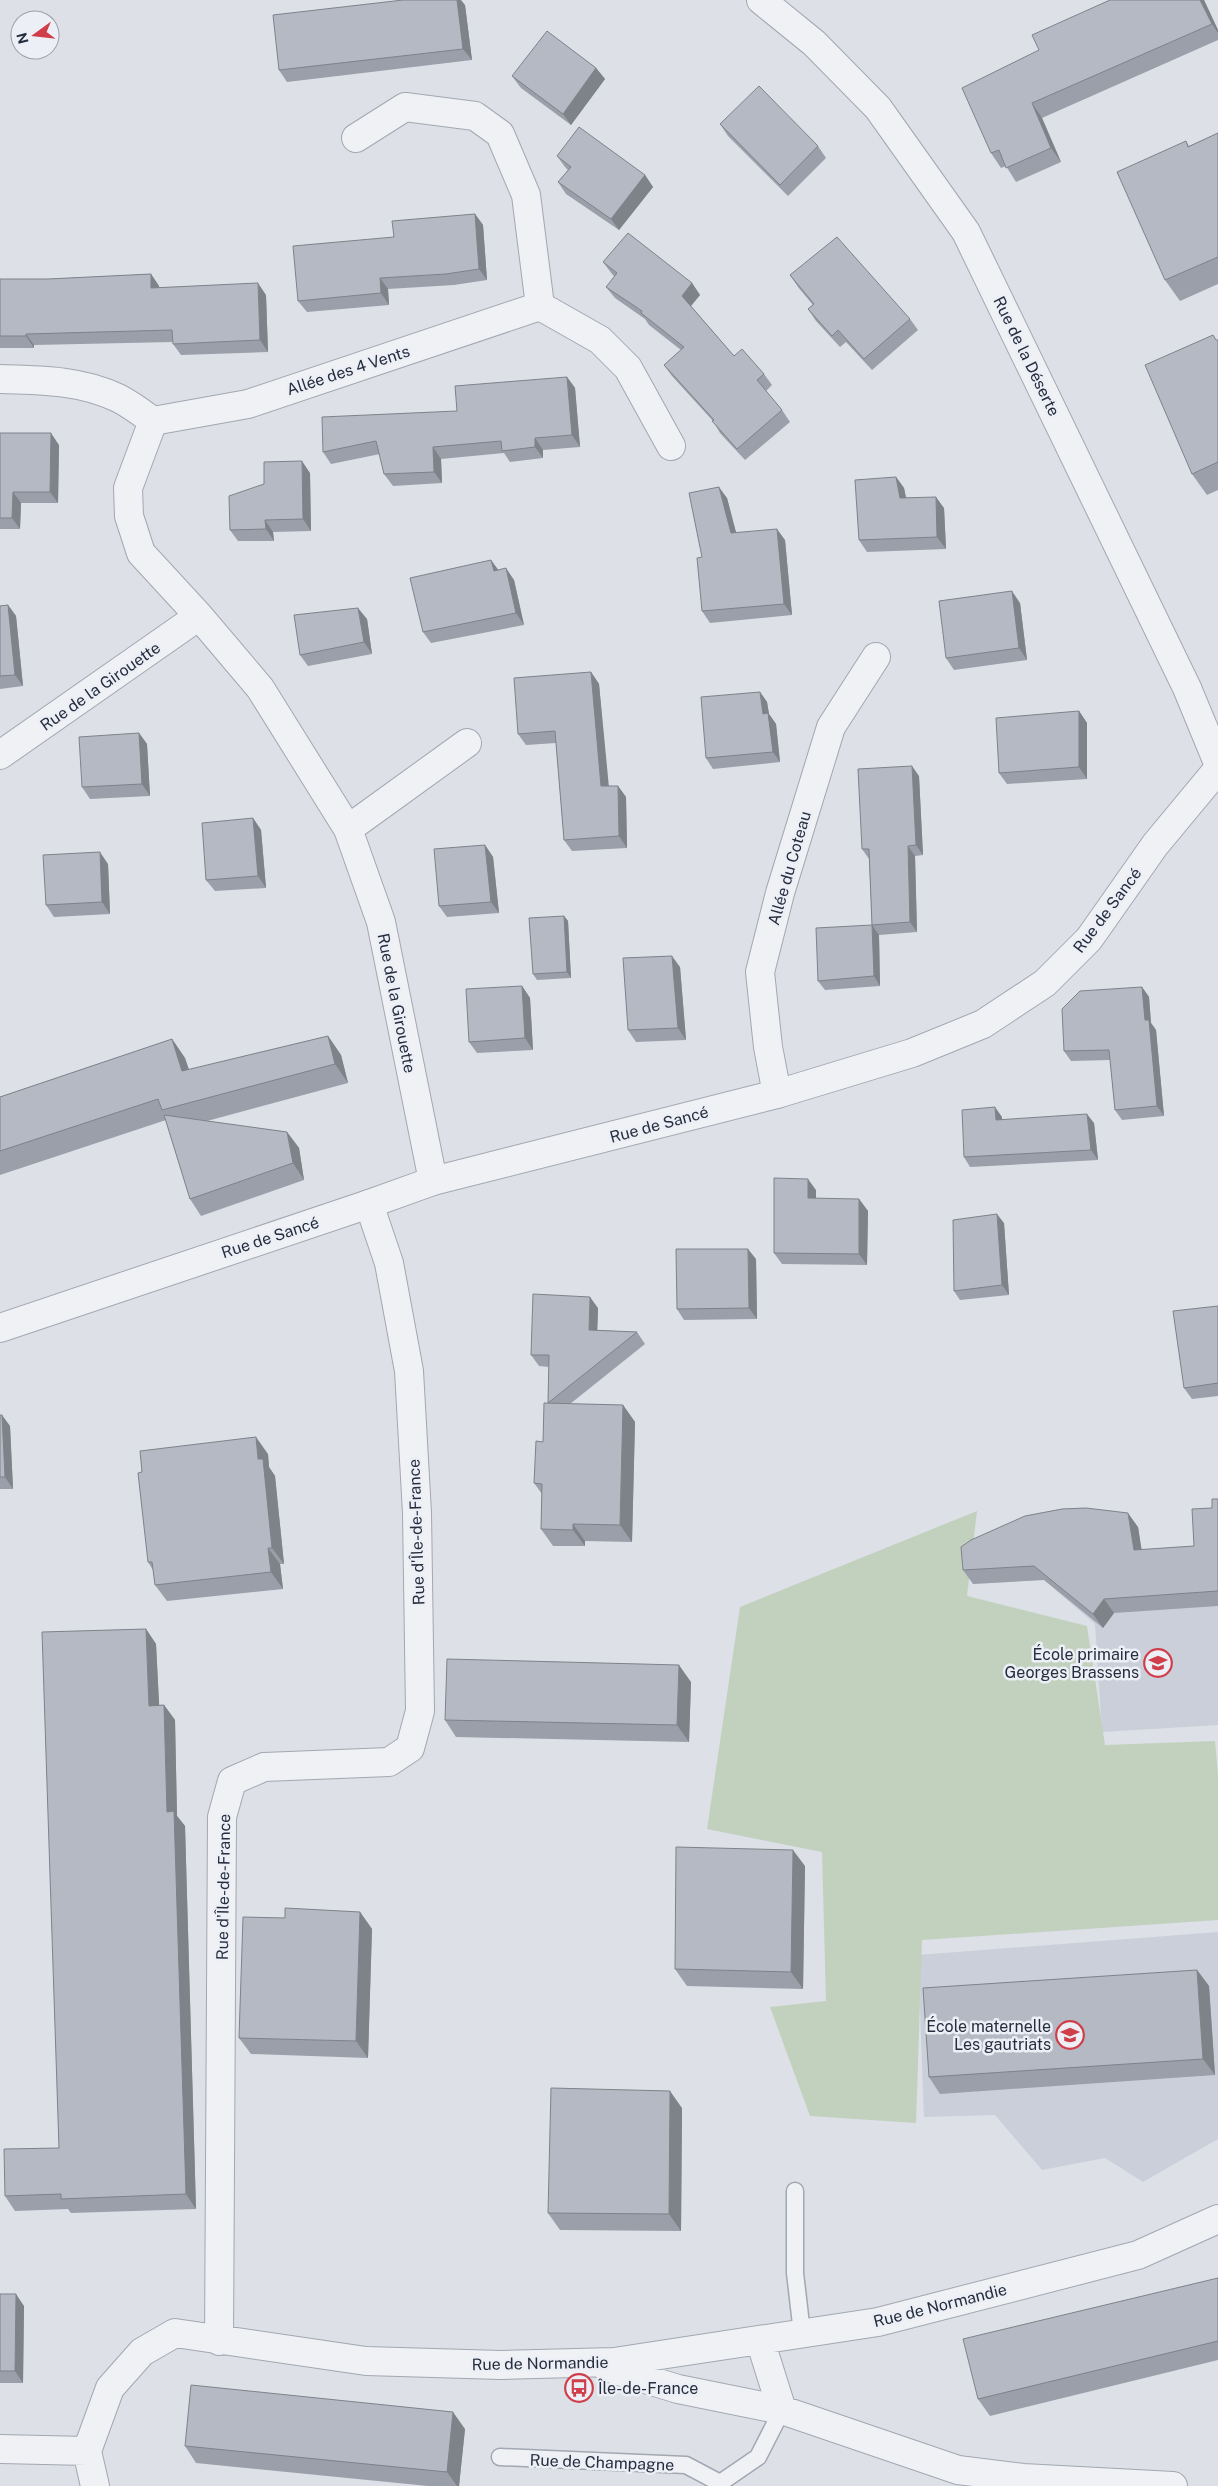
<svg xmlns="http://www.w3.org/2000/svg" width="1218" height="2486" viewBox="0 0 1218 2486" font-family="'Public Sans',sans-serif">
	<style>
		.built { fill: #cbcfd9 }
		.green { fill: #c1d1be }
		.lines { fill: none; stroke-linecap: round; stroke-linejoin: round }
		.service-casing { stroke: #a2a7b1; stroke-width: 19 }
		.minor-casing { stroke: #a2a7b1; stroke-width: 30 }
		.tertiary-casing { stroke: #a2a7b1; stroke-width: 30 }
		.service { stroke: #eff1f5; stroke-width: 16 }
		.minor { stroke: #eff1f5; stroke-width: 28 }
		.tertiary { stroke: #eff1f5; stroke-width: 28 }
		.wall { fill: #9b9fa9 }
		.shaded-wall { fill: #7e8289 }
		.building { fill: #b4b9c4; stroke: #7e8289 }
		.labels { text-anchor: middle; stroke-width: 5; stroke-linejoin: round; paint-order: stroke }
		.street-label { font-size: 16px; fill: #262d3e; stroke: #eceff5 }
		.poi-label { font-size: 16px; fill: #262d3e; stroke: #eceff5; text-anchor: end }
	</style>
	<rect width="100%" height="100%" fill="#dde0e7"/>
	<path class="built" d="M 1218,1522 L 1218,1725 L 1102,1732 L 1095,1624 L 1044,1580 L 973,1584 L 971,1561 L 1100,1523 L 1138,1527 L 1140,1538 L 1123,1559 L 1204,1560 Z
		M 1218,1932 L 1218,2139 L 1143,2182 L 1105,2158 L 1042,2170 L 995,2115 L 924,2117 L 918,1955 Z"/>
	<path class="green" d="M 977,1511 L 967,1596 L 1087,1626 L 1105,1745 L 1215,1741 L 1218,1775 L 1218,1920 L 922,1940 L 916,2123 L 810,2116 L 770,2007 L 826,2001 L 822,1852 L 707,1829 L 740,1607 Z"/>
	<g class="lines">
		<defs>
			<path id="service" d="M 795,2191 L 795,2273 L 802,2333
				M 500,2457 L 686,2465 L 720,2483 L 758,2457 L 782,2410"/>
			<path id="minor" d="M 761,0 L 814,43 L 878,108 L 966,232 L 1187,688 L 1218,763
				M 540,306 L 600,340 L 628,368 L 671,446
				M 0,379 C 40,380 81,380 118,398 C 130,404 142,413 153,421 L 128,488 L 129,516 L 141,553 L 199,616 L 260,688 L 348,829 L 381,922 L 433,1181
				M 153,421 L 248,404 L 540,306 L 526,195 L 500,134 L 475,116 L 405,107 L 356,138
				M 0,755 L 199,616
				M 348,829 L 467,743
				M 777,1094 L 768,1047 L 760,972 L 780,893 L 831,727 L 876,657
				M 760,2340 L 782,2410 L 958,2470 L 1023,2478 L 1173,2486
				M 219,2341 L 222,1817 L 232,1781 L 264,1767 L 389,1762 L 410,1748 L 420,1711 L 417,1513 L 409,1371 L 389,1263 L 369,1204
				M 606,2367 L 678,2389 L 782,2410
				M 0,2449 L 87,2451 L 110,2388 L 142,2352 L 175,2333 L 366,2361 L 501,2365 L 614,2362 L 878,2322 L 1138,2255 L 1218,2219
				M 87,2451 L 95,2486"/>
			<path id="tertiary" d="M 0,1328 L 369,1204 L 433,1181 L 777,1094 L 912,1053 L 983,1024 L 1045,983 L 1089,939 L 1155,845 L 1218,769"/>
		</defs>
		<use href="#service" class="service-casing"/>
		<use href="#minor" class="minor-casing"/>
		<use href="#tertiary" class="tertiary-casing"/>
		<use href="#service" class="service"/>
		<use href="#minor" class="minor"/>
		<use href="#tertiary" class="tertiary"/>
	</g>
	<path class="wall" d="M 1110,0 L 1204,0 L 1218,30 L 1218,40 L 1042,118 L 1061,162 L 1016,182 L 1006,166 L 1001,168 L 991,153 L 1039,50 Z
		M 465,5 L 472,60 L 287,82 L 279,70 Z
		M 596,68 L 605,79 L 571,125 L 521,88 L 512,76 Z
		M 720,124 L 818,146 L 826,158 L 788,196 L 728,136 Z
		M 1218,133 L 1218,284 L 1180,301 L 1165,280 L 1186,141 L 1189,146 Z
		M 557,156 L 645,175 L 653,187 L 619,230 L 566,194 L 558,182 L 568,170 L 565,167 Z
		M 475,214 L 483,225 L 487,280 L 454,285 L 388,289 L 389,305 L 307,312 L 298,301 L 394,237 Z
		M 603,262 L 692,283 L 700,295 L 691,306 L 734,356 L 764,374 L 772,385 L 766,391 L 782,410 L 790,422 L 745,460 L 720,433 L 713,421 L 672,376 L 664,365 L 681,350 L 649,325 L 645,319 L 615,298 L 606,287 L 615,277 L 612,274 Z
		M 151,274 L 159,286 L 159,287 L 266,295 L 268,352 L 181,355 L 173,344 L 173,342 L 34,345 L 34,348 L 0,348 L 0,279 L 48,279 Z
		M 790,275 L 910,319 L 918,330 L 872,370 L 846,342 L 840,347 L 816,321 L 808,309 L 813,305 L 798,287 Z
		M 1217,340 L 1218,340 L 1218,490 L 1207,495 L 1192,474 Z
		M 567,377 L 575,388 L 580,447 L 543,450 L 543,458 L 510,462 L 504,453 L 441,459 L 442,483 L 393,486 L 384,474 L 380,454 L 331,464 L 323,452 Z
		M 0,433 L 59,445 L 58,503 L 21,503 L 20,529 L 0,529 Z
		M 310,473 L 311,531 L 273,532 L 274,541 L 238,541 L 230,530 Z
		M 896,477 L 904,488 L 906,497 L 944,508 L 946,549 L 867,552 L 859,540 Z
		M 727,498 L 736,532 L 785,540 L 792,615 L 710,623 L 702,611 L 702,557 Z
		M 491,560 L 498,570 L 514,580 L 524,625 L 431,643 L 423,632 Z
		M 1020,603 L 1027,660 L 954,670 L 946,658 Z
		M 8,605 L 16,616 L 23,686 L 0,689 L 0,606 Z
		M 367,619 L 372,654 L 308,666 L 300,655 Z
		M 591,672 L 599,684 L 608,786 L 618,786 L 626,797 L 627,848 L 572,851 L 564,840 L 556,743 L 526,745 L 518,734 Z
		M 760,692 L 767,702 L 769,714 L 776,724 L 780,762 L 713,769 L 706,758 Z
		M 1079,711 L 1087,723 L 1087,779 L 1007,784 L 999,773 Z
		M 139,733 L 147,744 L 150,796 L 90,799 L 82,787 Z
		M 919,776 L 923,855 L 915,856 L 917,932 L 879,935 L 880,986 L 825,990 L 818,981 L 872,925 L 869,859 L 862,849 Z
		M 253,818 L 261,830 L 266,888 L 215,891 L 206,880 Z
		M 485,845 L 493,857 L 499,913 L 447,917 L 439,906 Z
		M 108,864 L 110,914 L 54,917 L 46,905 Z
		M 564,916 L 568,921 L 571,978 L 537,980 L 533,974 Z
		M 680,967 L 686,1040 L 636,1042 L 628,1030 Z
		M 522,986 L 530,998 L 533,1050 L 477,1053 L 469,1042 Z
		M 1142,987 L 1149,997 L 1151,1023 L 1156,1030 L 1164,1116 L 1122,1120 L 1115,1110 L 1110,1060 L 1071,1061 L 1064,1051 Z
		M 328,1036 L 341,1055 L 348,1083 L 207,1121 L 287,1132 L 299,1148 L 304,1180 L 201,1216 L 190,1199 L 166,1120 L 0,1175 L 0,1097 L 172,1039 L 185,1058 L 189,1070 Z
		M 1002,1117 L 1002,1120 L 1094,1123 L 1098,1160 L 970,1167 L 964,1157 Z
		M 816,1190 L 816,1199 L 859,1199 L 868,1211 L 867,1265 L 782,1264 L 774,1253 Z
		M 1004,1223 L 1009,1295 L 960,1300 L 954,1291 Z
		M 756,1259 L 757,1319 L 684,1320 L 677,1309 Z
		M 1218,1306 L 1218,1396 L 1192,1399 L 1184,1388 Z
		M 598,1308 L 597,1330 L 637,1332 L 645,1344 L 570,1404 L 623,1405 L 635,1422 L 632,1542 L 585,1541 L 585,1546 L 553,1546 L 541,1529 L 542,1494 L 534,1483 L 543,1442 L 548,1403 L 549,1367 L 539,1366 L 531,1355 Z
		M 0,1415 L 10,1426 L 13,1489 L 0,1489 Z
		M 268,1454 L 269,1467 L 275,1476 L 284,1564 L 280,1564 L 283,1589 L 167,1601 L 155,1585 L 153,1570 L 148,1562 Z
		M 1218,1499 L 1218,1606 L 1114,1613 L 1103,1628 L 1044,1580 L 973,1584 L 963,1570 L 1138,1527 L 1141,1550 L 1194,1546 L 1212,1508 Z
		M 146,1629 L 156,1644 L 159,1705 L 164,1705 L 175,1720 L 177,1816 L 185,1826 L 196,2209 L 71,2213 L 68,2209 L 15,2211 L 5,2196 L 59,2148 Z
		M 691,1682 L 689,1742 L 456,1737 L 445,1720 Z
		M 805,1866 L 803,1989 L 687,1986 L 675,1969 Z
		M 360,1912 L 372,1929 L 368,2058 L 251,2054 L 239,2038 L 285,1918 Z
		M 1197,1970 L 1209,1986 L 1215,2075 L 940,2094 L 929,2077 Z
		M 682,2108 L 681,2231 L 560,2230 L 548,2213 Z
		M 1218,2278 L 1218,2360 L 990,2416 L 978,2399 Z
		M 0,2294 L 24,2306 L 23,2383 L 0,2383 Z
		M 465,2429 L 459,2486 L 428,2486 L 196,2463 L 185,2446 Z"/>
	<path class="shaded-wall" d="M 457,0 L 461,0 L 465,5 L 472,60 L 463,49 Z
		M 1200,0 L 1204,0 L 1218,30 L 1218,33 L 1212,24 Z
		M 596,68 L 605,79 L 571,125 L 563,114 Z
		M 1032,103 L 1042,118 L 1061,162 L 1051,148 Z
		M 645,175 L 653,187 L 619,230 L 611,219 Z
		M 475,214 L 483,225 L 487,280 L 479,269 Z
		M 151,274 L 159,286 L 159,299 L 151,288 Z
		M 380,278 L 388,289 L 389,305 L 381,293 Z
		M 258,283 L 266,295 L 268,352 L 260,340 Z
		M 692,283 L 700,295 L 690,307 L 682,296 Z
		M 26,334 L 34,345 L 34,348 L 26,336 Z
		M 567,377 L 575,388 L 580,447 L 572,435 Z
		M 51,433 L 59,445 L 58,503 L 50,492 Z
		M 535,438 L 543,450 L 543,458 L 535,447 Z
		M 433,447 L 441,459 L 442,483 L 434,472 Z
		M 302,461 L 310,473 L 311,531 L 303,519 Z
		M 896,477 L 904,488 L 908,509 L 900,498 Z
		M 719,487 L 727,498 L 739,544 L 731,533 Z
		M 13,492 L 21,503 L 20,529 L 12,518 Z
		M 936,497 L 944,508 L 946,549 L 937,537 Z
		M 265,520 L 273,532 L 274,541 L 266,529 Z
		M 777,529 L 785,540 L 792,615 L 784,604 Z
		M 491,560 L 499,571 L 494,571 Z
		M 506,568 L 514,580 L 524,625 L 516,613 Z
		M 1012,591 L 1020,603 L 1027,660 L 1019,648 Z
		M 8,605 L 16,616 L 23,686 L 15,675 Z
		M 358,608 L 367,619 L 372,654 L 364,642 Z
		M 591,672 L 599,684 L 610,798 L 601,786 Z
		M 760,692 L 767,702 L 769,714 L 776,724 L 780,762 L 773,752 L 763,714 Z
		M 1079,711 L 1087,723 L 1087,779 L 1079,767 Z
		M 139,733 L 147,744 L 150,796 L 142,784 Z
		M 912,766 L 919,776 L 923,855 L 916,845 Z
		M 618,786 L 626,797 L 627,848 L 619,836 Z
		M 253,818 L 261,830 L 266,888 L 258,876 Z
		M 485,845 L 493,857 L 499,913 L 491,902 Z
		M 908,846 L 915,856 L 917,932 L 910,922 Z
		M 100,852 L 108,864 L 110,914 L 102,902 Z
		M 564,916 L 568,921 L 571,978 L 567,972 Z
		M 872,925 L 879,935 L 880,986 L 874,976 Z
		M 672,956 L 680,967 L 686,1040 L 678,1028 Z
		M 522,986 L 530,998 L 533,1050 L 525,1038 Z
		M 1142,987 L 1149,997 L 1151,1023 L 1156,1030 L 1164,1116 L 1157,1106 L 1145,1020 Z
		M 328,1036 L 341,1055 L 348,1083 L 335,1064 Z
		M 172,1039 L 185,1058 L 196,1091 L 182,1071 Z
		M 995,1107 L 1002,1117 L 1002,1130 L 996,1120 Z
		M 1087,1114 L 1094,1123 L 1098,1160 L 1091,1150 Z
		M 287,1132 L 299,1148 L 304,1180 L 293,1163 Z
		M 808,1179 L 816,1190 L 816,1210 L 808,1198 Z
		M 859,1199 L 868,1211 L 867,1265 L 859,1254 Z
		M 997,1214 L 1004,1223 L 1009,1295 L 1002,1285 Z
		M 748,1249 L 756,1259 L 757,1319 L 749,1308 Z
		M 590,1297 L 598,1308 L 597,1341 L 589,1330 Z
		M 623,1405 L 635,1422 L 632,1542 L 620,1525 Z
		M 2,1415 L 10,1426 L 13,1489 L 5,1477 Z
		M 256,1437 L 268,1454 L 269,1467 L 275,1476 L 284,1564 L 272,1548 L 258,1459 Z
		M 1128,1513 L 1138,1527 L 1144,1564 L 1134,1550 Z
		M 573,1524 L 585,1541 L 585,1546 L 573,1530 Z
		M 268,1548 L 280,1564 L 283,1589 L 271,1572 Z
		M 1104,1599 L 1114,1613 L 1103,1628 L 1093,1614 Z
		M 146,1629 L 156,1644 L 160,1721 L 149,1706 Z
		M 679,1665 L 691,1682 L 689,1742 L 677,1725 Z
		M 164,1705 L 175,1720 L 177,1816 L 185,1826 L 196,2209 L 186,2194 L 167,1812 Z
		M 793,1850 L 805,1866 L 803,1989 L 791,1972 Z
		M 360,1912 L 372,1929 L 368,2058 L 356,2041 Z
		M 1197,1970 L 1209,1986 L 1215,2075 L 1203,2059 Z
		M 670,2091 L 682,2108 L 681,2231 L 669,2214 Z
		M 16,2294 L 24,2306 L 23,2383 L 15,2371 Z
		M 453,2412 L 465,2429 L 459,2486 L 457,2486 L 447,2472 Z"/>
	<path class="building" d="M 403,0 L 457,0 L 463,49 L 279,70 L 273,15 Z
		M 1110,0 L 1200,0 L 1212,24 L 1032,103 L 1051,148 L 1006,168 L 999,150 L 991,153 L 962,88 L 1039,50 L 1032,35 Z
		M 547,31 L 596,68 L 563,114 L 512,76 Z
		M 759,86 L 818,146 L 780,185 L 720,124 Z
		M 579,127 L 645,175 L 611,219 L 558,182 L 571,167 L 557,156 Z
		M 1218,133 L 1218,257 L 1165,280 L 1117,172 L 1186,141 L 1188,147 Z
		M 475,214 L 479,269 L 446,274 L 380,278 L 381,293 L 298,301 L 293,246 L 394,237 L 392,221 Z
		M 628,233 L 692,283 L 682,296 L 734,356 L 742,349 L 764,374 L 757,380 L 782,410 L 737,449 L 712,421 L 714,420 L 664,365 L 684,347 L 641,313 L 642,311 L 606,287 L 617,273 L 603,262 Z
		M 837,237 L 910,319 L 864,359 L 838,330 L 832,336 L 808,309 L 814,304 L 790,275 Z
		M 151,274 L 151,288 L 258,283 L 260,340 L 173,344 L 172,330 L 26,334 L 26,336 L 0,336 L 0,279 L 48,279 Z
		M 1213,335 L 1216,340 L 1218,340 L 1218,462 L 1192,474 L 1145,365 Z
		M 567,377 L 572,435 L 535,438 L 535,447 L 502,451 L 501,441 L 433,447 L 434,472 L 384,474 L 376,441 L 323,452 L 322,417 L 457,411 L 455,386 Z
		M 0,433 L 51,433 L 50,492 L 13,492 L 12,518 L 0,518 Z
		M 302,461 L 303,519 L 265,520 L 266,529 L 230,530 L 229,496 L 264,484 L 264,462 Z
		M 896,477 L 900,498 L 936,497 L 937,537 L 859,540 L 855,480 Z
		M 719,487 L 731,533 L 777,529 L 784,604 L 702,611 L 697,558 L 702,557 L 689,493 Z
		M 491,560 L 494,571 L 506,568 L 516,613 L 423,632 L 410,578 Z
		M 1012,591 L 1019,648 L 946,658 L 939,601 Z
		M 8,605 L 15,675 L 0,676 L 0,606 Z
		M 358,608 L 364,642 L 300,655 L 294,615 Z
		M 591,672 L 601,786 L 618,786 L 619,836 L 564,840 L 555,731 L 518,734 L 514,678 Z
		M 760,692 L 763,714 L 768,713 L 773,752 L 706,758 L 701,697 Z
		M 1079,711 L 1079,767 L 999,773 L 996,718 Z
		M 139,733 L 142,784 L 82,787 L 79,737 Z
		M 912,766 L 916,845 L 908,846 L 910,922 L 872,925 L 869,849 L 862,849 L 858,769 Z
		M 253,818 L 258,876 L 206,880 L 202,823 Z
		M 485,845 L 491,902 L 439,906 L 434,849 Z
		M 100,852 L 102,902 L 46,905 L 43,855 Z
		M 564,916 L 567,972 L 533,974 L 529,918 Z
		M 872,925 L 874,976 L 818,981 L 816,928 Z
		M 672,956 L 678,1028 L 628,1030 L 623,958 Z
		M 522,986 L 525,1038 L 469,1042 L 466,989 Z
		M 1142,987 L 1145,1020 L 1149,1020 L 1157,1106 L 1115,1110 L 1109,1050 L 1064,1051 L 1062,1009 L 1080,991 Z
		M 328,1036 L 335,1064 L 162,1110 L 158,1099 L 0,1151 L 0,1097 L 172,1039 L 182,1071 Z
		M 995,1107 L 996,1120 L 1087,1114 L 1091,1150 L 964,1157 L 962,1110 Z
		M 164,1115 L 287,1132 L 293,1163 L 190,1199 Z
		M 774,1178 L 808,1179 L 808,1198 L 859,1199 L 859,1254 L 774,1253 Z
		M 997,1214 L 1002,1285 L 954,1291 L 953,1220 Z
		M 676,1249 L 748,1249 L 749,1308 L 677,1309 Z
		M 533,1294 L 590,1297 L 589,1330 L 637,1332 L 548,1403 L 549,1355 L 531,1355 Z
		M 1218,1306 L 1218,1383 L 1184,1388 L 1173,1311 Z
		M 544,1403 L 623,1405 L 620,1525 L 573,1524 L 573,1530 L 541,1529 L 542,1484 L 534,1483 L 536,1441 L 543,1442 Z
		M 0,1415 L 2,1415 L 5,1477 L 0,1477 Z
		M 256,1437 L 258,1459 L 263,1459 L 272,1548 L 268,1548 L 271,1572 L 155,1585 L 152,1562 L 148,1562 L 138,1473 L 142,1472 L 140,1451 Z
		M 1212,1499 L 1218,1499 L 1218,1591 L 1104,1599 L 1093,1614 L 1034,1566 L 963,1570 L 961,1547 L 971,1540 L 1025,1516 L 1062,1509 L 1086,1508 L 1128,1513 L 1134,1550 L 1194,1546 L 1192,1509 L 1212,1508 Z
		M 146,1629 L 149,1706 L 164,1705 L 167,1812 L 174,1811 L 186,2194 L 61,2199 L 61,2194 L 5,2196 L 4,2149 L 59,2148 L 42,1632 Z
		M 447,1659 L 679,1665 L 677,1725 L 445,1720 Z
		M 676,1847 L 793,1850 L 791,1972 L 675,1969 Z
		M 285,1908 L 360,1912 L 356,2041 L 239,2038 L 243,1917 L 285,1918 Z
		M 1197,1970 L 1203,2059 L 929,2077 L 923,1988 Z
		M 551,2088 L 670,2091 L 669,2214 L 548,2213 Z
		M 1218,2278 L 1218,2341 L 978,2399 L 963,2339 Z
		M 0,2294 L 16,2294 L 15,2371 L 0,2371 Z
		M 191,2385 L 453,2412 L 447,2472 L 185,2446 Z"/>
	<defs>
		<symbol id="school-ring" viewBox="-11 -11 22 22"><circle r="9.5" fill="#eceff5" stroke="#d03e4a" stroke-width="1.5"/><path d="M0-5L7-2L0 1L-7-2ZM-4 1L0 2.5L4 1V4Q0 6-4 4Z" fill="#d03e4a"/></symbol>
		<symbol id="bus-ring" viewBox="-11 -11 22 22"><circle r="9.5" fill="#eceff5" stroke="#d03e4a" stroke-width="1.5"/><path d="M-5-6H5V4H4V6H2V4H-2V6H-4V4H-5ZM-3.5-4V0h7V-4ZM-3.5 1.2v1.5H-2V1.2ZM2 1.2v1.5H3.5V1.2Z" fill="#d03e4a"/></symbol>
	</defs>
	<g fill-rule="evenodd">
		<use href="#school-ring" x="1142" y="1647" width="32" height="32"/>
		<use href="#school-ring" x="1054" y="2019" width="32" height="32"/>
		<use href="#bus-ring" x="563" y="2372" width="32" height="32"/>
	</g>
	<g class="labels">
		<g class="street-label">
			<text transform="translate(1027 356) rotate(64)" y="6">Rue de la Déserte</text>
			<text transform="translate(348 370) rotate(-18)" y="6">Allée des 4 Vents</text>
			<text transform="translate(100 686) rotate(-35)" y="6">Rue de la Girouette</text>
			<text transform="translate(789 868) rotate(-74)" y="6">Allée du Coteau</text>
			<text transform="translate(1107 910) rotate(-53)" y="6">Rue de Sancé</text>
			<text transform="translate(397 1003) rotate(79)" y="6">Rue de la Girouette</text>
			<text transform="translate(659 1124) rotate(-15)" y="6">Rue de Sancé</text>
			<text transform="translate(270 1237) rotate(-18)" y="6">Rue de Sancé</text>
			<text transform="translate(416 1532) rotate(-92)" y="6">Rue d'Île-de-France</text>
			<text transform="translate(223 1887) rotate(-89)" y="6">Rue d'Île-de-France</text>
			<text transform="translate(940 2305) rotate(-14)" y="6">Rue de Normandie</text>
			<text transform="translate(540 2363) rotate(-1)" y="6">Rue de Normandie</text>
			<text transform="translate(602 2462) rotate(2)" y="6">Rue de Champagne</text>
		</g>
		<g class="poi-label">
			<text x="1139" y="1660">École primaire<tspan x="1139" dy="18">Georges Brassens</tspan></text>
			<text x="1051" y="2032">École maternelle<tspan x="1051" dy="18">Les gautriats</tspan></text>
			<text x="598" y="2394" text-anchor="start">Île-de-France</text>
		</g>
	</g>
	<g transform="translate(35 35) rotate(255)"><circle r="24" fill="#eceff5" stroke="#9da1ac"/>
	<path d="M0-4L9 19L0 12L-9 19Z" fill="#d03e4a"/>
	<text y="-8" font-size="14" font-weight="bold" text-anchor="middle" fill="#262d3e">N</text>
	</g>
</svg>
